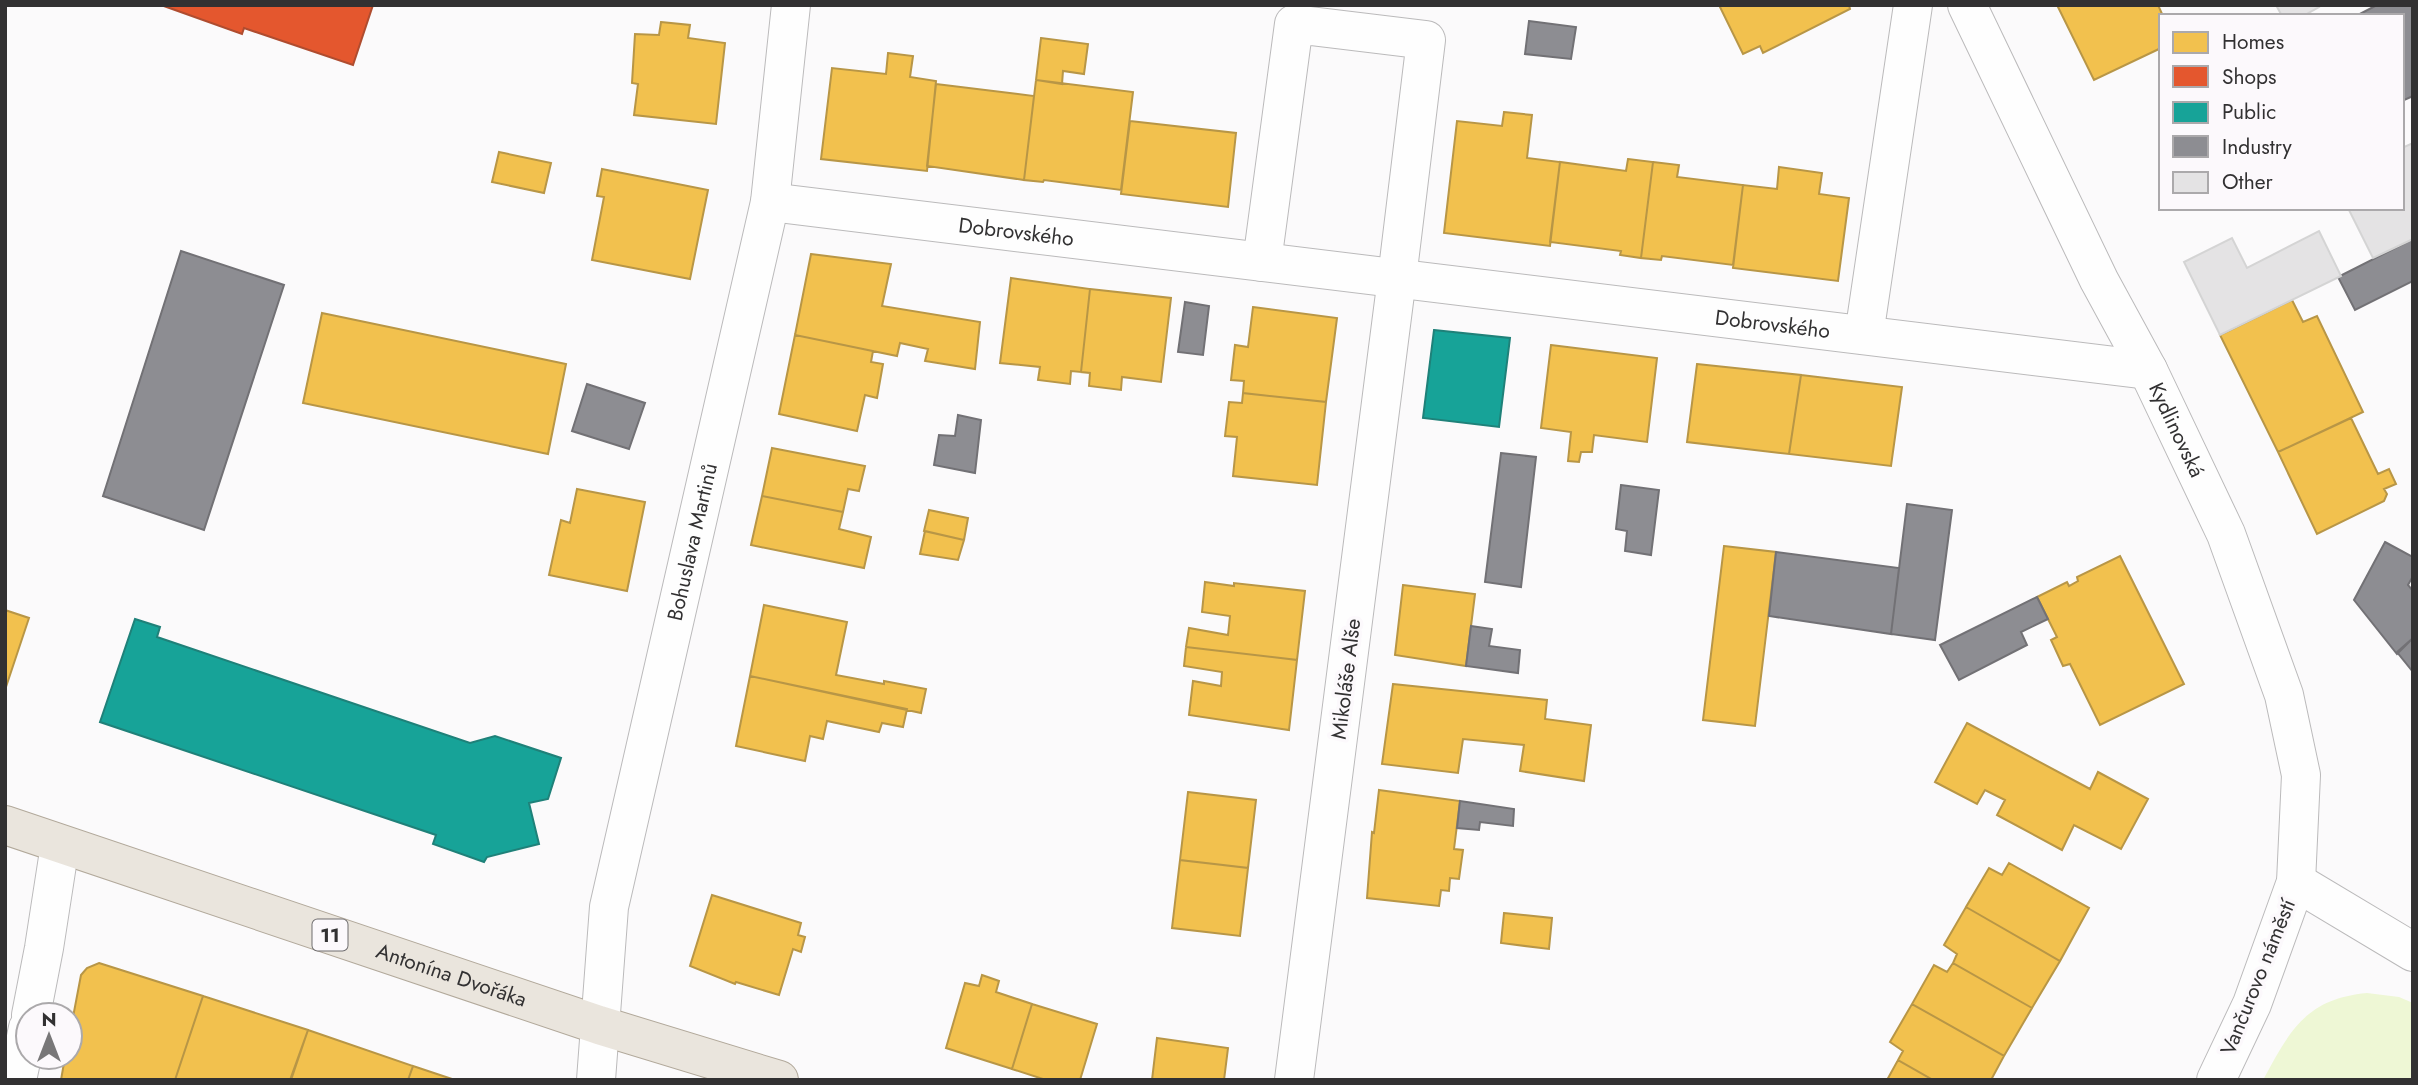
<svg xmlns="http://www.w3.org/2000/svg" width="2418" height="1085" viewBox="0 0 2418 1085" font-family="Jost,sans-serif">
	<style>
		.green { fill: #eef7d5 }
		.homes { fill: #f2c14e; stroke: #b89646; stroke-width: 2 }
		.shops { fill: #e4572e; stroke: #af4c2f; stroke-width: 2 }
		.public { fill: #17a398; stroke: #1f8179; stroke-width: 2 }
		.industry { fill: #8d8d92; stroke: #727175; stroke-width: 2 }
		.building { fill: #e4e3e4; stroke: #d4d4d4; stroke-width: 2 }
		.lines { fill: none; stroke-linecap: round; stroke-linejoin: round }
		.street-casing { stroke: #bbbabb; stroke-width: 40 }
		.primary-casing { stroke: #b2a99b; stroke-width: 40 }
		.street { stroke: #fefefe; stroke-width: 38 }
		.primary { stroke: #eae5dd; stroke-width: 38 }
		.labels { text-anchor: middle; stroke-width: 7; stroke-linejoin: round; paint-order: stroke }
		.shield { fill: #fcf9fc; stroke: #6f6d6f; stroke-width: 2 }
		.shield-label { font-size: 19px; font-weight: bold; fill: #323132 }
		.street-label { font-size: 21px; fill: #323132; stroke: #fcf9fc }
	</style>
	<rect width="100%" height="100%" fill="#fbfafb"/>
	<path class="green" d="M 2367,993 L 2399,997 L 2413,1003 L 2413,1080 L 2263,1080 C 2290,1030 2306,999 2367,993 Z"/>
	<path class="homes" d="M 1719,5 L 1849,5 L 1850,9 L 1763,53 L 1760,46 L 1743,54 Z
		M 2057,5 L 2158,5 L 2163,16 L 2161,16 L 2161,48 L 2094,80 Z
		M 661,22 L 690,25 L 688,38 L 725,43 L 716,124 L 634,115 L 638,84 L 632,83 L 635,34 L 659,35 Z
		M 1041,38 L 1088,44 L 1084,74 L 1063,71 L 1062,84 L 1036,80 Z
		M 888,53 L 913,56 L 910,77 L 936,81 L 927,171 L 821,159 L 832,68 L 886,74 Z
		M 1036,80 L 1133,92 L 1121,190 L 1044,180 L 1043,182 L 1024,180 Z
		M 936,84 L 1034,96 L 1024,180 L 927,166 Z
		M 1504,112 L 1532,115 L 1527,158 L 1560,162 L 1550,246 L 1444,233 L 1457,121 L 1502,126 Z
		M 1130,121 L 1236,133 L 1228,207 L 1121,194 Z
		M 499,152 L 551,163 L 544,193 L 492,182 Z
		M 1628,159 L 1653,162 L 1641,258 L 1620,255 L 1621,251 L 1550,242 L 1560,162 L 1626,171 Z
		M 1653,162 L 1679,165 L 1677,177 L 1743,185 L 1733,265 L 1662,256 L 1661,260 L 1641,258 Z
		M 1779,167 L 1822,173 L 1819,194 L 1849,198 L 1838,281 L 1733,268 L 1743,185 L 1777,189 Z
		M 602,169 L 708,190 L 690,279 L 592,260 L 604,197 L 597,196 Z
		M 811,254 L 891,264 L 882,306 L 980,322 L 975,369 L 925,361 L 928,349 L 900,343 L 897,356 L 795,335 Z
		M 1011,278 L 1090,289 L 1081,372 L 1071,371 L 1070,384 L 1038,380 L 1040,367 L 1000,363 Z
		M 1090,289 L 1171,298 L 1161,382 L 1122,377 L 1121,390 L 1089,386 L 1090,373 L 1081,372 Z
		M 2292,300 L 2303,322 L 2317,316 L 2363,412 L 2278,452 L 2220,335 Z
		M 1253,307 L 1337,318 L 1326,402 L 1243,393 L 1244,381 L 1231,380 L 1235,345 L 1248,347 Z
		M 322,313 L 566,364 L 548,454 L 303,403 Z
		M 795,335 L 873,351 L 871,362 L 883,364 L 877,398 L 865,395 L 857,431 L 779,414 Z
		M 1551,345 L 1657,358 L 1647,442 L 1594,435 L 1592,452 L 1581,452 L 1579,462 L 1568,461 L 1571,432 L 1541,428 Z
		M 1697,364 L 1801,375 L 1789,454 L 1687,442 Z
		M 1801,375 L 1902,387 L 1891,466 L 1789,454 Z
		M 1243,393 L 1326,402 L 1317,485 L 1233,476 L 1237,437 L 1225,436 L 1229,402 L 1242,403 Z
		M 2351,418 L 2378,474 L 2389,469 L 2396,484 L 2384,489 L 2387,494 L 2384,501 L 2317,534 L 2278,452 Z
		M 772,448 L 865,466 L 859,491 L 848,489 L 843,512 L 762,496 Z
		M 577,489 L 645,502 L 627,591 L 549,575 L 561,520 L 570,523 Z
		M 762,496 L 843,512 L 839,529 L 871,537 L 864,568 L 751,545 Z
		M 929,510 L 968,518 L 964,540 L 924,531 Z
		M 925,531 L 964,540 L 958,560 L 920,554 Z
		M 1724,546 L 1776,552 L 1755,726 L 1703,720 Z
		M 2120,556 L 2184,684 L 2100,725 L 2070,664 L 2063,666 L 2051,640 L 2057,637 L 2037,597 L 2067,582 L 2069,586 L 2078,581 L 2077,577 Z
		M 1205,582 L 1234,586 L 1234,583 L 1305,591 L 1297,660 L 1186,647 L 1189,628 L 1228,635 L 1230,616 L 1202,612 Z
		M 1403,585 L 1475,594 L 1466,666 L 1395,655 Z
		M 764,605 L 847,622 L 836,675 L 884,684 L 884,681 L 926,689 L 921,713 L 750,676 Z
		M 5,610 L 29,618 L 5,690 Z
		M 1186,647 L 1297,660 L 1289,730 L 1189,715 L 1193,681 L 1221,686 L 1222,672 L 1184,666 Z
		M 750,676 L 907,709 L 903,727 L 882,723 L 879,732 L 827,721 L 823,739 L 810,736 L 805,761 L 736,746 Z
		M 1393,684 L 1547,700 L 1545,719 L 1591,725 L 1584,781 L 1520,771 L 1524,745 L 1463,739 L 1458,773 L 1382,764 Z
		M 1967,723 L 2090,789 L 2098,772 L 2148,799 L 2121,849 L 2074,825 L 2062,850 L 1997,815 L 2005,800 L 1985,790 L 1977,804 L 1935,782 Z
		M 1379,790 L 1460,801 L 1454,849 L 1463,850 L 1459,879 L 1450,878 L 1449,891 L 1441,890 L 1439,906 L 1367,898 L 1372,832 L 1374,833 Z
		M 1188,792 L 1256,800 L 1248,868 L 1180,860 Z
		M 1180,860 L 1248,868 L 1240,936 L 1172,928 Z
		M 2009,863 L 2089,908 L 2060,961 L 1966,907 L 1989,868 L 2002,875 Z
		M 712,895 L 801,923 L 798,935 L 805,937 L 801,952 L 793,949 L 779,995 L 736,982 L 735,984 L 690,966 Z
		M 1966,907 L 2060,961 L 2032,1008 L 1953,963 L 1957,954 L 1944,945 Z
		M 1504,913 L 1552,918 L 1549,949 L 1501,943 Z
		M 99,963 L 203,996 L 175,1080 L 61,1080 L 65,1057 L 70,1057 L 70,1033 L 81,975 L 87,968 Z
		M 1953,963 L 2032,1008 L 2004,1056 L 1912,1004 L 1934,965 L 1947,972 Z
		M 982,975 L 999,981 L 996,992 L 1032,1004 L 1012,1069 L 946,1048 L 965,983 L 979,986 Z
		M 203,996 L 308,1030 L 290,1080 L 175,1080 Z
		M 1032,1004 L 1097,1024 L 1080,1080 L 1046,1080 L 1012,1069 Z
		M 1912,1004 L 2004,1056 L 1991,1080 L 1933,1080 L 1898,1060 L 1903,1051 L 1890,1042 Z
		M 308,1030 L 413,1066 L 408,1080 L 291,1080 Z
		M 1157,1038 L 1228,1048 L 1224,1080 L 1152,1080 Z
		M 1898,1060 L 1933,1080 L 1887,1080 Z
		M 413,1066 L 455,1080 L 408,1080 Z"/>
	<path class="shops" d="M 161,5 L 373,5 L 353,65 L 244,28 L 242,34 Z"/>
	<path class="public" d="M 1434,330 L 1510,338 L 1499,427 L 1423,418 Z
		M 135,619 L 160,627 L 157,637 L 470,743 L 495,736 L 561,758 L 548,799 L 529,803 L 539,844 L 487,857 L 484,862 L 433,844 L 436,835 L 100,722 Z"/>
	<path class="industry" d="M 2377,5 L 2413,5 L 2413,96 L 2402,101 L 2402,16 L 2356,16 Z
		M 1529,21 L 1576,27 L 1571,59 L 1525,54 Z
		M 2413,239 L 2413,281 L 2355,310 L 2338,277 Z
		M 181,251 L 284,285 L 204,530 L 103,496 Z
		M 1185,302 L 1209,306 L 1203,355 L 1178,352 Z
		M 587,384 L 645,403 L 629,449 L 572,431 Z
		M 958,415 L 981,420 L 975,473 L 934,465 L 939,435 L 955,436 Z
		M 1501,453 L 1536,457 L 1521,587 L 1485,582 Z
		M 1621,485 L 1659,490 L 1651,555 L 1625,551 L 1627,531 L 1616,529 Z
		M 1907,504 L 1952,510 L 1935,640 L 1891,634 Z
		M 2385,542 L 2413,557 L 2413,576 L 2408,585 L 2413,591 L 2413,638 L 2397,654 L 2354,600 Z
		M 1776,552 L 1899,568 L 1891,634 L 1769,616 Z
		M 2037,597 L 2048,619 L 2021,632 L 2027,645 L 1959,680 L 1940,645 Z
		M 1471,626 L 1492,629 L 1489,646 L 1520,650 L 1518,673 L 1466,666 Z
		M 2413,638 L 2413,672 L 2397,652 Z
		M 1460,801 L 1514,809 L 1513,826 L 1480,822 L 1479,830 L 1457,828 Z"/>
	<path class="building" d="M 2276,5 L 2318,5 L 2319,7 L 2303,16 L 2282,16 Z
		M 2413,143 L 2413,239 L 2373,258 L 2348,208 L 2402,208 L 2402,148 Z
		M 2319,231 L 2341,276 L 2220,335 L 2184,262 L 2232,238 L 2247,268 Z"/>
	<g class="lines">
		<defs>
			<g id="street">
				<path id="s1" d="M 1967,5 L 2099,280 L 2148,370 L 2226,534 L 2284,695 L 2301,775 L 2296,882 L 2252,1004 L 2216,1080"/>
				<path id="s2" d="M 770,202 L 2148,370"/>
				<path d="M 1262,262 L 1294,24 L 1426,40 L 1397,278 L 1294,1080"/>
				<path d="M 1864,335 L 1913,5"/>
				<path d="M 2296,882 L 2413,952"/>
				<path d="M 31,1015 L 44,948 L 60,845"/>
				<path d="M 17,1080 L 28,1028"/>
				<path id="s3" d="M 596,1080 L 609,907 L 770,202 L 791,5"/>
			</g>
			<g id="primary">
				<path id="s4" d="M 5,825 L 599,1025 L 779,1080"/>
			</g>
		</defs>
		<use href="#street" class="street-casing"/>
		<use href="#primary" class="primary-casing"/>
		<use href="#street" class="street"/>
		<use href="#primary" class="primary"/>
	</g>
	<g class="labels">
		<rect class="shield" x="312.5" y="919.5" width="35" height="31" rx="5"/>
		<g class="shield-label">
			<text x="330" y="942">11</text>
		</g>
		<g class="street-label">
			<text dy="7" stroke="none"><textPath href="#s2" startOffset="248">Dobrovského</textPath></text>
			<text dy="7" stroke="none"><textPath href="#s2" startOffset="1010">Dobrovského</textPath></text>
			<text dy="7" stroke="none"><textPath href="#s1" startOffset="474">Kydlinovská</textPath></text>
			<text dy="7" stroke="none"><textPath href="#s3" startOffset="548">Bohuslava Martinů</textPath></text>
			<text transform="translate(1346 679) rotate(-83)" y="7">Mikoláše Alše</text>
			<text dy="7" stroke="none"><textPath href="#s4" startOffset="471">Antonína Dvořáka</textPath></text>
			<text transform="translate(2258 977) rotate(-68)" y="7">Vančurovo náměstí</text>
		</g>
	</g>
	<rect width="2418" height="1085" fill="none" stroke="#323132" stroke-width="14"/>
	<rect x="2159" y="14" width="245" height="196" fill="#fcf9fc" stroke="#aba9ab" stroke-width="2"/>
	<rect x="2173" y="32" width="35" height="21" fill="#f2c14e" stroke="#aba9ab" stroke-width="2"/>
	<text x="2222" y="49" font-size="21" fill="#323132">Homes</text>
	<rect x="2173" y="66" width="35" height="21" fill="#e4572e" stroke="#aba9ab" stroke-width="2"/>
	<text x="2222" y="84" font-size="21" fill="#323132">Shops</text>
	<rect x="2173" y="102" width="35" height="21" fill="#17a398" stroke="#aba9ab" stroke-width="2"/>
	<text x="2222" y="119" font-size="21" fill="#323132">Public</text>
	<rect x="2173" y="136" width="35" height="21" fill="#8d8d92" stroke="#aba9ab" stroke-width="2"/>
	<text x="2222" y="154" font-size="21" fill="#323132">Industry</text>
	<rect x="2173" y="172" width="35" height="21" fill="#e4e3e4" stroke="#aba9ab" stroke-width="2"/>
	<text x="2222" y="189" font-size="21" fill="#323132">Other</text>
	<g transform="translate(49 1036)"><circle r="33" fill="#fcf9fc" stroke="#aba9ab" stroke-width="2"/>
	<path d="M0-5L12 26L0 18L-12 26Z" fill="#787778"/>
	<text y="-10" font-size="19" font-weight="bold" text-anchor="middle" fill="#323132">N</text>
	</g>
</svg>
